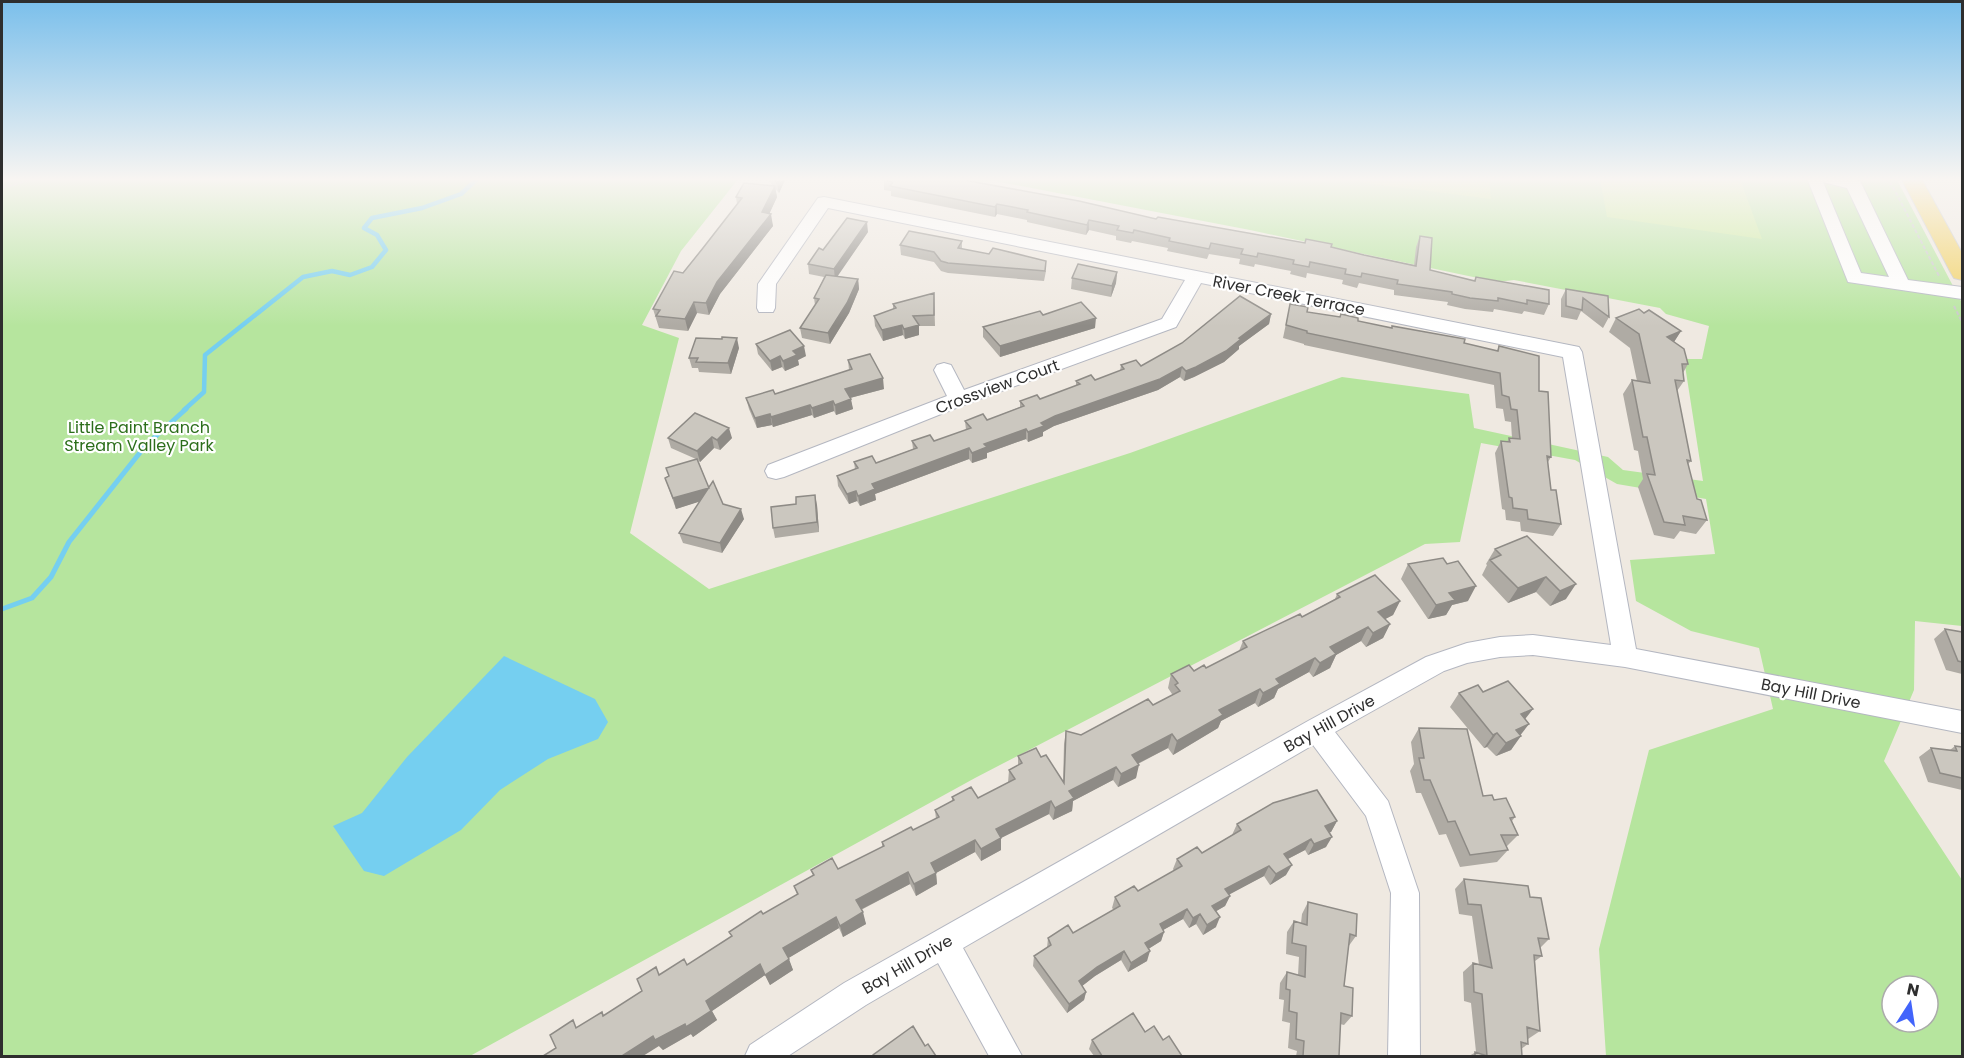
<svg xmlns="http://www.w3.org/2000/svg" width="1964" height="1058" viewBox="0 0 1964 1058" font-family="Poppins,sans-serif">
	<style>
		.green { fill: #b6e59e; fill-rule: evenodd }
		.pitch { fill: #c9ec9a }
		.water { fill: #75cff0 }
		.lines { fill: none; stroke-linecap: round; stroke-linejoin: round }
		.stream-far1 { stroke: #75cff0; stroke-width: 4.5 }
		.stream { stroke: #75cff0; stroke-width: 5 }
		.minor-casing { stroke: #b4b7c1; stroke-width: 2 }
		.major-casing { stroke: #c9c9c9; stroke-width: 2 }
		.path { stroke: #c9c9c9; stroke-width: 2; stroke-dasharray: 4 2; stroke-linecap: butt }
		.minor { fill: #fff; fill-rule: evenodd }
		.major { fill: #f2d163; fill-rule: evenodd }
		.wall { fill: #afaba4 }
		.shaded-wall { fill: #8e8b86 }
		.building { fill: #cbc7bf; stroke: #8e8b86; stroke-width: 1.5 }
		.labels { text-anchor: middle; stroke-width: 4.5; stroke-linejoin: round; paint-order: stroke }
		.street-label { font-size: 16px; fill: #2e2e2e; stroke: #fff }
		.park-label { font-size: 16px; fill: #2c6e1b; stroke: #fff }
	</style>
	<rect width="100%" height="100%" fill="#efe9e1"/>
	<path class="green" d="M 2,178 L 739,178 L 681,251 L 642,325 L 679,338 L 630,533 L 709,589 L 1130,453 L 1342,377 L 1469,394 L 1474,428 L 1608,457 L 1623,470 L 1703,481 L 1684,359 L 1702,359 L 1709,326 L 1666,314 L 1660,308 L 1514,280 L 1497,282 L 1250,230 L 995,181 L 971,182 L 949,178 L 1896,178 L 1962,303 L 1962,626 L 1915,621 L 1914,690 L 1884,761 L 1962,880 L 1962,1056 L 1606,1056 L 1599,949 L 1649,750 L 1773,709 L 1759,648 L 1691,631 L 1636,601 L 1630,560 L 1715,554 L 1706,499 L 1617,484 L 1575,460 L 1481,443 L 1460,542 L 1425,544 L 975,778 L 470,1056 L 2,1056 ZM 1892,986 L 1928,986 L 1928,1022 L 1892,1022 Z"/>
	<path class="pitch" d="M 1326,178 L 1489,178 L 1491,199 Z
		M 1600,178 L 1710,178 L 1741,182 L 1762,239 L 1607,217 Z"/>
	<path class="water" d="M 504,656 L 595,699 L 608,722 L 598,739 L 548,759 L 500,790 L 461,830 L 384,876 L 364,871 L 333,826 L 362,813 L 407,757 Z"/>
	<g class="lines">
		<path class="stream-far1" d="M 184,410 L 204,392 L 205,355 L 303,277 L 332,271 L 350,275 L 372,267 L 386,250 L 377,235 L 364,228 L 372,218 L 422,208 L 461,194 L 478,178"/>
		<path class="stream" d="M 2,609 L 32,598 L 51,577 L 69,542 L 146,445 L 186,409"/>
		<defs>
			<path id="minor" d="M 1807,178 L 1852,178 L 1860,181 L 1908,280 L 1962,287 L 1962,299 L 1848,282 ZM 1823,182 L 1847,188 L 1889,277 L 1861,273 Z
				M 824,197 L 1579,347 L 1582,352 L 1636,649 L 1962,711 L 1962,733 L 1625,667 L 1533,655 L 1500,657 L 1467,663 L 1444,671 L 1335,732 L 1388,801 L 1419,893 L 1420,1056 L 1388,1056 L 1391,893 L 1366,816 L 1313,745 L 963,948 L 1022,1056 L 989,1056 L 938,963 L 866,1005 L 788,1056 L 745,1056 L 750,1045 L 844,983 L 1308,721 L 1426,657 L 1467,643 L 1500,637 L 1533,635 L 1611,645 L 1563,357 L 1201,283 L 1176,327 L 966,404 L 784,477 L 776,479 L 768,477 L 765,471 L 768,465 L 947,396 L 934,370 L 937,365 L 944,363 L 951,365 L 964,390 L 1162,319 L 1185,280 L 828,208 L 776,284 L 775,308 L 773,312 L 759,312 L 757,308 L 758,284 L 818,198 Z"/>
			<path id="major" d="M 1901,178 L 1921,178 L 1962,253 L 1962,280 L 1954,278 L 1951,273 Z"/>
		</defs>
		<use href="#minor" class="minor-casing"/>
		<use href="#major" class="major-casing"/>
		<path class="path" d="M 1885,178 L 1892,185 L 1939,276
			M 2,188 L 37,178
			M 1954,306 L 1962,322"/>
		<use href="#minor" class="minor"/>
		<use href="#major" class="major"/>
	</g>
	<path class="wall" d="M 767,178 L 786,178 L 779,193 L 775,188 L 777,197 L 769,214 L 773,226 L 720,294 L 709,315 L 697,313 L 688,331 L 659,328 L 653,309 L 703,248 L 737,204 L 736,197 L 773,186 Z
		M 884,180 L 1156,219 L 1331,247 L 1364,255 L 1414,265 L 1416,247 L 1420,236 L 1430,270 L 1474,281 L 1476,277 L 1549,304 L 1544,315 L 1524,311 L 1522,314 L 1494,309 L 1493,312 L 1465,309 L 1447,305 L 1448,302 L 1394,295 L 1394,290 L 1359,283 L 1357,288 L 1342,284 L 1343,280 L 1307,273 L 1306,278 L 1290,274 L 1291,271 L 1255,264 L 1254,267 L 1239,264 L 1240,259 L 1209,254 L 1207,259 L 1167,251 L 1168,248 L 1132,241 L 1131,243 L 1116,240 L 1116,236 L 1089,230 L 1086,235 L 1027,222 L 1027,220 L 997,214 L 995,217 L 891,196 L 891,191 L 884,190 Z
		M 868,232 L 837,276 L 858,279 L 859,289 L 849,313 L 830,344 L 802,338 L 800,328 L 815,305 L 814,298 L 824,277 L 809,274 L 808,264 L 823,250 Z
		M 962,241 L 962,249 L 1046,271 L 1044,281 L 948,273 L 941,271 L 934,262 L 901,255 L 900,245 Z
		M 1117,272 L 1116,283 L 1111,297 L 1071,289 L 1072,278 Z
		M 1566,289 L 1608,296 L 1609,317 L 1603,328 L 1581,311 L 1577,320 L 1561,317 L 1561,299 Z
		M 934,293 L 935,326 L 919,326 L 919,335 L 905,339 L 903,335 L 883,341 L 875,326 L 874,316 L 893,309 L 893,304 Z
		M 1290,304 L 1307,312 L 1340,317 L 1341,314 L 1358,321 L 1464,343 L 1497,351 L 1499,346 L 1539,391 L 1551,457 L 1548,462 L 1551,490 L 1561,524 L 1553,536 L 1521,531 L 1520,522 L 1506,520 L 1505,510 L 1502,509 L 1495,453 L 1501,441 L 1507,442 L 1509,438 L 1512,438 L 1511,422 L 1505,421 L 1503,409 L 1496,408 L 1494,385 L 1304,345 L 1304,344 L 1283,338 Z
		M 1644,313 L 1681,331 L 1674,342 L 1688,364 L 1683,373 L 1684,381 L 1677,391 L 1691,461 L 1688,464 L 1697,499 L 1707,520 L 1696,534 L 1680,531 L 1674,539 L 1654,535 L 1638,487 L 1643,479 L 1638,451 L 1634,450 L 1623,394 L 1632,380 L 1637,381 L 1630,348 L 1609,332 L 1616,318 Z
		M 1271,314 L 1269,324 L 1239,346 L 1239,349 L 1224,362 L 1194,377 L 1184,381 L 1180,377 L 1158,390 L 1054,426 L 1043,432 L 1043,436 L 1028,442 L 1026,439 L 987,453 L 987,458 L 972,463 L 969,459 L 875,494 L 876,500 L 860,506 L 857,501 L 849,504 L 838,486 L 837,476 L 855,469 L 854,462 L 876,463 L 913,449 L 912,441 L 934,441 L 966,430 L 965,421 L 987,420 L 1020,407 L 1020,401 L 1040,399 L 1076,386 L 1076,381 L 1095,380 L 1120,371 L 1121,365 L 1141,366 Z
		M 1043,315 L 1095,328 L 1000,357 L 983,337 L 983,327 Z
		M 722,339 L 739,348 L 731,374 L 699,372 L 698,368 L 692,368 L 689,358 Z
		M 756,344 L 806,356 L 798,360 L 799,365 L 785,371 L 782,367 L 772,371 L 758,354 Z
		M 848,360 L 884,389 L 850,398 L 853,409 L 836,415 L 834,411 L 814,418 L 812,415 L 773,427 L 772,425 L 757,428 L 749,409 L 746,398 L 775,394 L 849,370 Z
		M 695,413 L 732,438 L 720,450 L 714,448 L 700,462 L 698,460 L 709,488 L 723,504 L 744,519 L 722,553 L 683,543 L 679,533 L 700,501 L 676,509 L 665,478 L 669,477 L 696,459 L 671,448 L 668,438 Z
		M 817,505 L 819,532 L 775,538 L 773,528 Z
		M 1527,536 L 1566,599 L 1550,606 L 1536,592 L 1508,603 L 1482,575 L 1487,565 L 1486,564 L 1495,549 Z
		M 1408,564 L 1468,601 L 1452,605 L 1446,615 L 1428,619 L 1401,579 Z
		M 1337,594 L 1400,601 L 1393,615 L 1385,619 L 1390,624 L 1383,638 L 1366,647 L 1361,641 L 1336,655 L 1330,668 L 1313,677 L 1309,672 L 1278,689 L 1274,698 L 1258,707 L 1255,703 L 1221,721 L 1218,728 L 1173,755 L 1168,748 L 1138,764 L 1136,778 L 1118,787 L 1113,780 L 1073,801 L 1072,811 L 1053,820 L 1049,814 L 1001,838 L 1001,850 L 981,861 L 975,852 L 936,873 L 937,884 L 916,896 L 910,884 L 861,910 L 866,924 L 843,937 L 839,928 L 788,958 L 793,970 L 770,985 L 765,975 L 712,1011 L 717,1020 L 693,1037 L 691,1034 L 663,1050 L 659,1046 L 556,1048 L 579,1027 L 602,1012 L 604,1016 L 642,991 L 687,965 L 732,936 L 763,914 L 797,895 L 794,886 L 813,876 L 811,870 L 838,869 L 882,847 L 882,842 L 913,830 L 936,819 L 935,810 L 952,801 L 952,797 L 978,798 L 1008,783 L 1009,770 L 1018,765 L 1018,756 L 1041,757 L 1063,782 L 1064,744 L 1066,731 L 1081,735 L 1153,705 L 1172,695 L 1172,694 L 1168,688 L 1171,674 L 1206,668 L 1239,651 L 1243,641 L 1302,617 L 1335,599 Z
		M 1945,629 L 1962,632 L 1962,674 L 1946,670 L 1934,639 Z
		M 1483,692 L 1525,719 L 1520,735 L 1511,750 L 1496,756 L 1487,747 L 1484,748 L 1450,707 L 1459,693 Z
		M 1419,728 L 1483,796 L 1494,800 L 1515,817 L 1512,821 L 1518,835 L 1506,847 L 1508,850 L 1497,862 L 1460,867 L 1446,834 L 1439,835 L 1421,793 L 1416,793 L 1410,771 L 1414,764 L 1411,742 Z
		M 1955,746 L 1962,747 L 1962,790 L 1928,782 L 1919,757 L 1931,748 L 1950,750 Z
		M 1337,821 L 1331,832 L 1329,832 L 1326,847 L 1308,855 L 1305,850 L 1288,859 L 1286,875 L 1270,885 L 1264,876 L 1229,894 L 1230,896 L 1225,906 L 1216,911 L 1216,927 L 1203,935 L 1196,924 L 1189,928 L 1183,919 L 1163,930 L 1164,932 L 1161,941 L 1148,949 L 1147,961 L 1128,972 L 1121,960 L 1095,976 L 1082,986 L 1086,992 L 1084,1000 L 1067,1013 L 1033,966 L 1034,956 L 1047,948 L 1048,938 L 1073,933 L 1114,910 L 1112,908 L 1115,897 L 1138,891 L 1174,871 L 1173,869 L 1177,859 L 1202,853 L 1232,835 L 1237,824 Z
		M 1464,879 L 1530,897 L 1549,939 L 1540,948 L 1542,956 L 1535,961 L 1540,1031 L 1528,1039 L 1528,1044 L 1521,1049 L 1522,1056 L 1469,1056 L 1476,1052 L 1471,1003 L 1464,1001 L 1463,972 L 1473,963 L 1479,965 L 1472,916 L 1459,914 L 1455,889 Z
		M 1308,902 L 1356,936 L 1348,947 L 1344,986 L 1352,1016 L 1344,1025 L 1340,1024 L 1339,1056 L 1296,1056 L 1297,1051 L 1288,1048 L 1290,1023 L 1282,1021 L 1284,1000 L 1279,999 L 1280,983 L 1287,972 L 1298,975 L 1299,957 L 1286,954 L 1287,932 L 1294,921 L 1301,923 L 1302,914 Z
		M 1145,1032 L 1163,1040 L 1182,1056 L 1094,1056 L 1089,1049 L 1092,1040 Z"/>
	<path class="shaded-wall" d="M 780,178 L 786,178 L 779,193 L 777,183 Z
		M 775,186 L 777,197 L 766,221 L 771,214 L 773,226 L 720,294 L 709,315 L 706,303 L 717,282 L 762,212 Z
		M 997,204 L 997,214 L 995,217 L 995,207 Z
		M 1089,220 L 1089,230 L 1086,235 L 1087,225 Z
		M 867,222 L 868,232 L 835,280 L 834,269 Z
		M 1117,272 L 1116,283 L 1111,297 L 1112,286 Z
		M 858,279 L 859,289 L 849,313 L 830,344 L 828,333 Z
		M 694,302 L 697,313 L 688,331 L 685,319 Z
		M 1271,314 L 1269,324 L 1239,346 L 1239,349 L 1224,362 L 1194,377 L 1184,381 L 1186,371 L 1239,338 Z
		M 1096,318 L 1095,328 L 1000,357 L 1000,346 Z
		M 902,325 L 903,335 L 883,341 L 882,330 Z
		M 919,325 L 919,335 L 905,339 L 904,329 Z
		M 1681,331 L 1672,345 L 1667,337 Z
		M 737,338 L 739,348 L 731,374 L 728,363 Z
		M 804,346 L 806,356 L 798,360 L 799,365 L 785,371 L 783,361 L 793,351 Z
		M 780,356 L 782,367 L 772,371 L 770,361 Z
		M 1182,367 L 1180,377 L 1158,390 L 1054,426 L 1043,432 L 1043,436 L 1028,442 L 1028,432 L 1041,423 L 1055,416 Z
		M 883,378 L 884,389 L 846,399 L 845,389 Z
		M 851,399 L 853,409 L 836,415 L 835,405 Z
		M 833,401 L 834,411 L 814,418 L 812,408 Z
		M 810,405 L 812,415 L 773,427 L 771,417 Z
		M 770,414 L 772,425 L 757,428 L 755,418 Z
		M 729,428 L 732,438 L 720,450 L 717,440 Z
		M 1026,429 L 1026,439 L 987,453 L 987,458 L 972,463 L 972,453 L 984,444 Z
		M 712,437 L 714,448 L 700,462 L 697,451 Z
		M 969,448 L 969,459 L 875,494 L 876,500 L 860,506 L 858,496 L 872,484 Z
		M 709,488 L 711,498 L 676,509 L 673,498 Z
		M 856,491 L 857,501 L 849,504 L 847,494 Z
		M 815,495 L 817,505 L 819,532 L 817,522 Z
		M 741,509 L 744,519 L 722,553 L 720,543 Z
		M 1546,577 L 1536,592 L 1508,603 L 1518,588 Z
		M 1576,584 L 1566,599 L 1550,606 L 1560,591 Z
		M 1476,586 L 1468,601 L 1452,605 L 1446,615 L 1428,619 L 1436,605 L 1449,593 Z
		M 1400,601 L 1393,615 L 1372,626 L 1378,612 Z
		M 1390,624 L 1383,638 L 1366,647 L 1373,633 Z
		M 1368,627 L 1361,641 L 1336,655 L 1330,668 L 1313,677 L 1320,663 L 1330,647 Z
		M 1315,658 L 1309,672 L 1278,689 L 1274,698 L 1258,707 L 1263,693 L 1276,679 Z
		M 1260,689 L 1255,703 L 1221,721 L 1218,728 L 1173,755 L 1177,741 L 1219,710 Z
		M 1533,709 L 1522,723 L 1521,714 Z
		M 1529,724 L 1519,737 L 1521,736 L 1511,750 L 1496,756 L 1516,730 Z
		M 1497,733 L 1487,747 L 1484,748 L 1493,735 Z
		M 1172,734 L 1168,748 L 1129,768 L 1132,755 Z
		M 1139,765 L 1136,778 L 1118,787 L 1121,774 Z
		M 1116,767 L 1113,780 L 1073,801 L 1072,811 L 1053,820 L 1055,808 L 1069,791 Z
		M 1051,801 L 1049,814 L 1001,838 L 1001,850 L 981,861 L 981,849 L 996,829 Z
		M 1337,821 L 1331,832 L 1319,837 L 1325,826 Z
		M 1332,837 L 1326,847 L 1308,855 L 1314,844 Z
		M 1311,839 L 1305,850 L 1278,864 L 1284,854 Z
		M 975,840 L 975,852 L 936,873 L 937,884 L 916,896 L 914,884 L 931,863 Z
		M 1292,865 L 1286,875 L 1270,885 L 1276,874 Z
		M 1269,866 L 1264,876 L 1221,899 L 1225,889 Z
		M 908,872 L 910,884 L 858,911 L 856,900 Z
		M 1230,896 L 1225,906 L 1208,916 L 1212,906 Z
		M 1187,909 L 1183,919 L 1156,934 L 1160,924 Z
		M 863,912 L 866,924 L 843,937 L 840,926 Z
		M 1200,914 L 1196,924 L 1189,928 L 1193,918 Z
		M 836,917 L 839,928 L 787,959 L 783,948 Z
		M 1220,917 L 1216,927 L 1203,935 L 1207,925 Z
		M 1164,932 L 1161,941 L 1142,953 L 1145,943 Z
		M 1124,951 L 1121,960 L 1095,976 L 1077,990 L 1079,981 L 1097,967 Z
		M 1150,951 L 1147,961 L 1128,972 L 1131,963 Z
		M 789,959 L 793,970 L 770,985 L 765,975 Z
		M 760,964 L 765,975 L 712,1011 L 717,1020 L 693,1037 L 691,1034 L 663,1050 L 659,1046 L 643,1056 L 622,1056 Z
		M 1086,992 L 1084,1000 L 1067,1013 L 1069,1004 Z"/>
	<path class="building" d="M 773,178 L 780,178 L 777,183 Z
		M 885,178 L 953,178 L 1079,201 L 1156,219 L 1158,217 L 1305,243 L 1306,239 L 1332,244 L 1331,247 L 1364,255 L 1416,266 L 1420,236 L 1432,238 L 1430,270 L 1475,281 L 1476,277 L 1549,290 L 1549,304 L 1527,300 L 1527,304 L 1498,298 L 1498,301 L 1470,298 L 1452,294 L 1452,292 L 1397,284 L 1398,280 L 1362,273 L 1361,277 L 1345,274 L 1346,269 L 1310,262 L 1309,267 L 1293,264 L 1294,260 L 1258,253 L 1257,257 L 1241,254 L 1243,249 L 1211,243 L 1209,249 L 1169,241 L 1170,238 L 1134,230 L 1133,233 L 1117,230 L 1119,226 L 1089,220 L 1087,225 L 1027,212 L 1028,210 L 997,204 L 995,207 L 890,186 L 893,182 L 884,180 Z
		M 744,183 L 775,186 L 762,212 L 771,214 L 717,282 L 706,303 L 694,302 L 685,319 L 656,316 L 660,310 L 653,309 L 674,271 L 683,273 L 703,248 L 742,198 L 736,197 Z
		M 847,218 L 867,222 L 834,269 L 808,264 L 819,248 L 823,250 Z
		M 909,231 L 962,241 L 958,248 L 989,254 L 993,248 L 1046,261 L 1045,271 L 948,263 L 941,261 L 934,252 L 900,245 Z
		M 1078,264 L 1117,272 L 1112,286 L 1072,278 Z
		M 826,275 L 858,279 L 847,303 L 828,333 L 800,328 L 819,299 L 814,298 Z
		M 1566,289 L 1608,296 L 1609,317 L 1583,298 L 1582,310 L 1566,306 Z
		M 934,293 L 934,315 L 913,316 L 919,325 L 904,329 L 902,325 L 882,330 L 874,316 L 896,308 L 893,304 Z
		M 1240,296 L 1271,314 L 1239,338 L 1241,339 L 1226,351 L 1196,367 L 1186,371 L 1182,367 L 1160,379 L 1055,416 L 1041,423 L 1044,426 L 1028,432 L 1026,429 L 984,444 L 987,447 L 972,453 L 969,448 L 872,484 L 875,489 L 858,496 L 856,491 L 847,494 L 837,476 L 858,468 L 854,462 L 872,456 L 876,463 L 917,448 L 912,441 L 930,435 L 934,441 L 971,428 L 965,421 L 983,414 L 987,420 L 1024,406 L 1020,401 L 1037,395 L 1040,399 L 1080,384 L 1076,381 L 1091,375 L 1095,380 L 1124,369 L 1121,365 L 1136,360 L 1141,366 L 1182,343 Z
		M 1081,302 L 1096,318 L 1000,346 L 983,327 L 1040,311 L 1043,315 Z
		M 1290,304 L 1308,307 L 1307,312 L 1340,317 L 1341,314 L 1358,318 L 1358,321 L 1392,328 L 1392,326 L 1465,339 L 1464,343 L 1498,351 L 1499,346 L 1539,356 L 1539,391 L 1548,392 L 1551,457 L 1547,456 L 1551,490 L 1556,490 L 1561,524 L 1528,519 L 1527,510 L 1513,508 L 1512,498 L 1509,497 L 1501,441 L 1510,442 L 1509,438 L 1520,439 L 1517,410 L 1511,409 L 1509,397 L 1502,395 L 1500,373 L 1307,333 L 1307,331 L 1286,325 Z
		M 1639,309 L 1644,313 L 1649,310 L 1681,331 L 1667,337 L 1684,349 L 1688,364 L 1682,364 L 1684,381 L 1675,380 L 1691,461 L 1687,460 L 1697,499 L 1701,500 L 1707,520 L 1683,516 L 1685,525 L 1664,522 L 1647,474 L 1655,475 L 1647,437 L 1643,437 L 1632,380 L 1650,383 L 1639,334 L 1616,318 Z
		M 790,330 L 804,346 L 793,351 L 797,355 L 783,361 L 780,356 L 770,361 L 756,344 Z
		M 722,337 L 737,338 L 728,363 L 696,362 L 698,358 L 689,358 L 696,338 L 722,339 Z
		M 870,354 L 883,378 L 845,389 L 851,399 L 835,405 L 833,401 L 812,408 L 810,405 L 771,417 L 770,414 L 755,418 L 746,398 L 773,390 L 775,394 L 852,369 L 848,360 Z
		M 695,413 L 729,428 L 717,440 L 712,437 L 697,451 L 668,438 Z
		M 697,459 L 709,488 L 673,498 L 665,478 L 669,476 L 666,468 Z
		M 713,481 L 723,504 L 741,509 L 720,543 L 679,533 Z
		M 815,495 L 817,522 L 773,528 L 771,507 L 796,504 L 796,497 Z
		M 1527,536 L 1576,584 L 1560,591 L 1546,577 L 1518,588 L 1490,560 L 1501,555 L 1495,549 Z
		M 1443,558 L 1447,564 L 1458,561 L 1476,586 L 1449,593 L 1455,600 L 1436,605 L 1408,564 Z
		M 1375,575 L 1400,601 L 1378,612 L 1390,624 L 1373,633 L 1368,627 L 1330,647 L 1336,654 L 1320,663 L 1315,658 L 1276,679 L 1280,684 L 1263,693 L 1260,689 L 1219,710 L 1223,715 L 1177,741 L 1172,734 L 1132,755 L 1139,765 L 1121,774 L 1116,767 L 1069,791 L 1074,798 L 1055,808 L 1051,801 L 996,829 L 1001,838 L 981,849 L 975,840 L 931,863 L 936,873 L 914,884 L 908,872 L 856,900 L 863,912 L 840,926 L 836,917 L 783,948 L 789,959 L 765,975 L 760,964 L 706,1001 L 711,1011 L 686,1027 L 685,1024 L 655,1040 L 653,1036 L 622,1056 L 543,1056 L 556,1048 L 550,1035 L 573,1020 L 576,1028 L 602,1012 L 603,1016 L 642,991 L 637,979 L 656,967 L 659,975 L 684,959 L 687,965 L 732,936 L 729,932 L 761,911 L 763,914 L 798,894 L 794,886 L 814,875 L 811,870 L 832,858 L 838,869 L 884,846 L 882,842 L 911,827 L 913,830 L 939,817 L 935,810 L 954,800 L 952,797 L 971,787 L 978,798 L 1015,779 L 1009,770 L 1022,763 L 1018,756 L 1036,748 L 1041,757 L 1046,755 L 1064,783 L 1066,731 L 1081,735 L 1148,699 L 1153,705 L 1180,691 L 1175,685 L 1178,683 L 1171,674 L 1189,665 L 1194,671 L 1204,665 L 1206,668 L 1247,647 L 1243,641 L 1300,614 L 1302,617 L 1340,597 L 1337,594 Z
		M 1945,629 L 1962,632 L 1962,662 L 1958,661 Z
		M 1508,681 L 1533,709 L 1521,714 L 1529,724 L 1516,730 L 1521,736 L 1506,743 L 1497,733 L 1493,735 L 1459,693 L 1478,685 L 1483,692 Z
		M 1419,728 L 1467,729 L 1483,796 L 1492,795 L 1494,800 L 1506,798 L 1515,817 L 1510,818 L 1518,835 L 1501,835 L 1508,850 L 1470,855 L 1455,821 L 1448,822 L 1430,780 L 1424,780 L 1419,758 L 1424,758 Z
		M 1955,746 L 1962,747 L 1962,778 L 1940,773 L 1931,748 L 1957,751 Z
		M 1317,790 L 1337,821 L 1325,826 L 1332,837 L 1314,844 L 1311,839 L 1284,854 L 1292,865 L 1276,874 L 1269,866 L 1225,889 L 1230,896 L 1212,906 L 1220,917 L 1207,925 L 1200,914 L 1193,918 L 1187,909 L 1160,924 L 1164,932 L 1145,943 L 1150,951 L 1131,963 L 1124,951 L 1097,967 L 1079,981 L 1086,992 L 1069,1004 L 1034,956 L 1051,945 L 1048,938 L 1068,925 L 1073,933 L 1120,906 L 1115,897 L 1134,886 L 1138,891 L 1182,866 L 1177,859 L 1197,847 L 1202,853 L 1241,830 L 1237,824 L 1273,803 Z
		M 1464,879 L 1528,886 L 1530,897 L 1541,898 L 1549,939 L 1538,938 L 1542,956 L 1534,955 L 1540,1031 L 1527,1027 L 1528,1044 L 1521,1042 L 1522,1056 L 1475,1056 L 1475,1052 L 1487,1056 L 1482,994 L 1474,992 L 1473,963 L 1492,968 L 1481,905 L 1468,904 Z
		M 1308,902 L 1357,914 L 1356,936 L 1350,934 L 1344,986 L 1353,988 L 1352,1016 L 1341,1013 L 1339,1056 L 1303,1056 L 1304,1041 L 1296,1039 L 1297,1013 L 1289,1011 L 1290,990 L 1286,989 L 1287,972 L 1305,977 L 1306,946 L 1292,943 L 1294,921 L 1307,925 Z
		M 1133,1013 L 1145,1032 L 1154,1026 L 1163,1040 L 1169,1036 L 1182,1056 L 1102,1056 L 1092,1040 Z
		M 913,1026 L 925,1046 L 928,1044 L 936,1056 L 873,1056 L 873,1055 Z"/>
	<linearGradient id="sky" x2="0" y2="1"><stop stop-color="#7abfeb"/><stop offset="0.55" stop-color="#f8f5f2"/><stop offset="1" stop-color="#f8f5f2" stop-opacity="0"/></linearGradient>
	<rect width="1964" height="326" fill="url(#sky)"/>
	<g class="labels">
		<g class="street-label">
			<text transform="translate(1289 295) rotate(11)" y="6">River Creek Terrace</text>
			<text transform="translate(997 386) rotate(-20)" y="6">Crossview Court</text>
			<text transform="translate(1811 693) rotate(11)" y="6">Bay Hill Drive</text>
			<text transform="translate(1329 723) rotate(-29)" y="6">Bay Hill Drive</text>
			<text transform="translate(907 964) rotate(-30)" y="6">Bay Hill Drive</text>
		</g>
		<g class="park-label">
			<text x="139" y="433">Little Paint Branch<tspan x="139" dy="18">Stream Valley Park</tspan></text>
		</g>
	</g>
	<rect width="1964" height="1058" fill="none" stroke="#2e2e2e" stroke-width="6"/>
	<g transform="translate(1910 1004) rotate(12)"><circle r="28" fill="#ffffff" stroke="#ababab" stroke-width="1.5"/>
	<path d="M0-4.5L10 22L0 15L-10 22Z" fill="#4264fb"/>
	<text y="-9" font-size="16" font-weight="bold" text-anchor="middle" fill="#2e2e2e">N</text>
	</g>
</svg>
